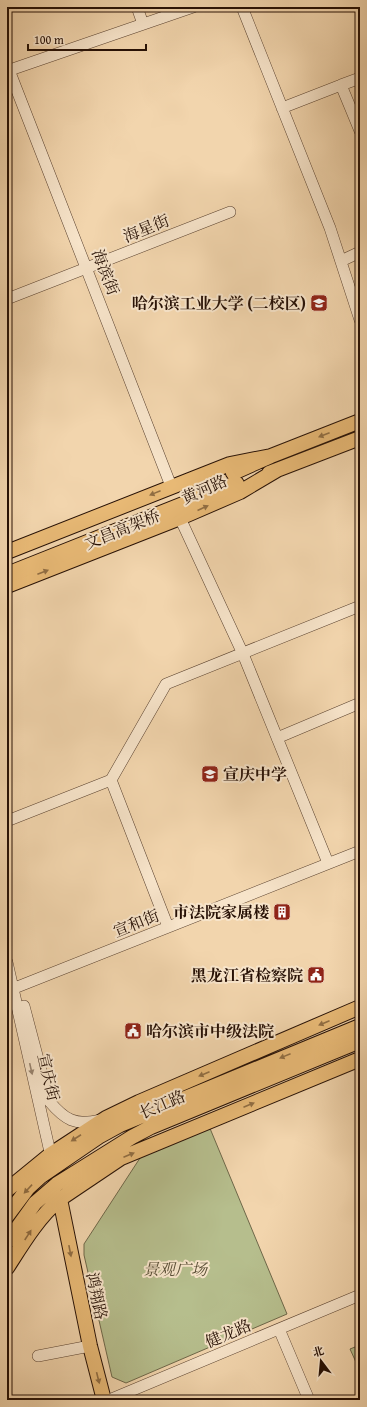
<svg xmlns="http://www.w3.org/2000/svg" width="367" height="1407" viewBox="0 0 367 1407" font-family="'Gentium Book Plus','Noto Serif SC',serif">
	<style>
		.green { fill: #b6be8d; stroke: #6e6749 }
		.lines { fill: none; stroke-linecap: round; stroke-linejoin: round }
		.minor-casing { stroke: #59412f; stroke-width: 12 }
		.major-casing { stroke: #261005; stroke-width: 16 }
		.highway-casing { stroke: #261005; stroke-width: 18 }
		.minor { stroke: #f7e4ca; stroke-width: 11 }
		.major { stroke: #e9ba76; stroke-width: 14 }
		.highway { stroke: #e9ba76; stroke-width: 16 }
		.oneway { fill: #916e43 }
		.oneway2 { fill: #998571 }
		.labels { text-anchor: middle; stroke-width: 4; stroke-linejoin: round; paint-order: stroke }
		.street-label { font-size: 16px; fill: #261005; stroke: #f7e4ca }
		.poi-label { font-size: 16px; font-weight: bold; fill: #261005; stroke: #f7e4ca; text-anchor: end }
		.park-label { font-size: 16px; font-style: italic; fill: #584d35; stroke: #f7e4ca }
	</style>
	<rect width="100%" height="100%" fill="#f2d5ad"/>
	<filter id="stains"><feTurbulence type="fractalNoise" baseFrequency=".005" numOctaves="4"/><feColorMatrix values="0 0 0 0 .2 0 0 0 0 .09 0 0 0 0 .02 0 0 0 .5 -.17"/></filter>
	<radialGradient id="worn" r=".72"><stop offset=".6" stop-color="#630" stop-opacity="0"/><stop offset="1" stop-color="#630" stop-opacity=".3"/></radialGradient>
	<path class="green" d="M 209,1126 L 287,1314 L 126,1383 L 112,1377 L 84,1255 L 84,1244 L 140,1158 L 151,1150 Z
		M 360,1345 L 360,1371 L 350,1349 Z"/>
	<g class="lines">
		<defs>
			<path id="minor" d="M 137,7 L 143,24
				M 242,7 L 330,228 L 360,320
				M 9,70 L 171,486
				M 7,71 L 193,7
				M 341,85 L 360,78
				M 282,108 L 341,85 L 360,131
				M 341,261 L 360,252
				M 7,299 L 230,212
				M 180,518 L 243,654 L 328,863
				M 277,738 L 360,703
				M 111,780 L 168,927
				M 7,821 L 111,780 L 166,684 L 360,606
				M 7,962 L 52,1161
				M 7,991 L 360,851
				M 24,1006 L 49,1101 C 65,1120 75,1126 100,1120
				M 279,1329 L 309,1400
				M 38,1356 L 90,1346
				M 109,1400 L 360,1295"/>
			<path id="major" d="M 233,473 L 271,456 L 360,421
				M 269,473 L 360,438
				M 7,552 L 230,464 L 271,456
				M 7,586 L 180,518 L 240,492 L 277,470
				M 7,1190 L 51,1154 L 106,1118 L 139,1102 L 360,1007
				M 60,1199 L 90,1346 L 104,1400
				M 7,1216 L 28,1188 L 40,1177 L 100,1136 L 120,1125 L 360,1026
				M 7,1242 L 35,1203 L 57,1184 L 132,1137 L 151,1127 L 360,1041
				M 7,1268 C 23,1243 37,1219 60,1199 L 121,1158 L 360,1059"/>
			<path id="highway" d="M 7,575 L 236,484"/>
		</defs>
		<use href="#minor" class="minor-casing"/>
		<use href="#major" class="major-casing"/>
		<use href="#highway" class="highway-casing"/>
		<use href="#minor" class="minor"/>
		<use href="#major" class="major"/>
		<use href="#highway" class="highway"/>
	</g>
	<defs><path id="oneway-solid" d="M-6-.8H1V-3.2L6.5 0L1 3.2V.8H-6Z"/></defs>
	<g class="oneway">
		<use href="#oneway-solid" transform="translate(324 435) rotate(159)"/>
		<use href="#oneway-solid" transform="translate(155 493) rotate(158)"/>
		<use href="#oneway-solid" transform="translate(203 508) rotate(-24)"/>
		<use href="#oneway-solid" transform="translate(43 572) rotate(-21)"/>
		<use href="#oneway-solid" transform="translate(324 1023) rotate(157)"/>
		<use href="#oneway-solid" transform="translate(285 1056) rotate(158)"/>
		<use href="#oneway-solid" transform="translate(204 1074) rotate(157)"/>
		<use href="#oneway-solid" transform="translate(249 1105) rotate(-23)"/>
		<use href="#oneway-solid" transform="translate(76 1138) rotate(147)"/>
		<use href="#oneway-solid" transform="translate(129 1155) rotate(-23)"/>
		<use href="#oneway-solid" transform="translate(28 1189) rotate(133)"/>
		<use href="#oneway-solid" transform="translate(28 1235) rotate(-57)"/>
		<use href="#oneway-solid" transform="translate(70 1251) rotate(79)"/>
		<use href="#oneway-solid" transform="translate(98 1378) rotate(76)"/>
	</g>
	<use class="oneway2" href="#oneway-solid" transform="translate(31 1069) rotate(77)"/>
	<defs>
		<symbol id="university-square" viewBox="-11 -11 22 22"><rect x="-9" y="-9" width="18" height="18" rx="4" fill="#8f2418" stroke="#f7e4ca"/><path d="M0-5L7-2L0 1L-7-2ZM-4 1L0 2.5L4 1V4Q0 6-4 4Z" fill="#fff"/></symbol>
		<symbol id="school-square" viewBox="-11 -11 22 22"><rect x="-9" y="-9" width="18" height="18" rx="4" fill="#8f2418" stroke="#f7e4ca"/><path d="M0-5L7-2L0 1L-7-2ZM-4 1L0 2.5L4 1V4Q0 6-4 4Z" fill="#fff"/></symbol>
		<symbol id="building-square" viewBox="-11 -11 22 22"><rect x="-9" y="-9" width="18" height="18" rx="4" fill="#8f2418" stroke="#f7e4ca"/><path d="M-4-6H4V6H1V3H-1V6H-4ZM-2.5-4.3h1.7v1.8h-1.7ZM.8-4.3h1.7v1.8H.8ZM-2.5-1h1.7V.8h-1.7ZM.8-1h1.7V.8H.8Z" fill="#fff"/></symbol>
		<symbol id="civic-square" viewBox="-11 -11 22 22"><rect x="-9" y="-9" width="18" height="18" rx="4" fill="#8f2418" stroke="#f7e4ca"/><path d="M-.6-6.5H3V-4.5H.6V-3L4-1V1h2V6H-6V1h2V-1L-.6-3ZM-1.2 2.5V6h2.4V2.5Z" fill="#fff"/></symbol>
	</defs>
	<g fill-rule="evenodd">
		<use href="#university-square" x="309" y="293" width="20" height="20"/>
		<use href="#school-square" x="200" y="764" width="20" height="20"/>
		<use href="#building-square" x="272" y="902" width="20" height="20"/>
		<use href="#civic-square" x="306" y="965" width="20" height="20"/>
		<use href="#civic-square" x="123" y="1021" width="20" height="20"/>
	</g>
	<g class="labels">
		<g class="street-label">
			<text transform="translate(146 228) rotate(-22)" y="6">海星街</text>
			<text transform="translate(106 272) rotate(69)" y="6">海滨街</text>
			<text transform="translate(204 489) rotate(-24)" y="6">黄河路</text>
			<text transform="translate(122 529) rotate(-22)" y="6">文昌高架桥</text>
			<text transform="translate(136 923) rotate(-22)" y="6">宣和街</text>
			<text transform="translate(49 1077) rotate(77)" y="6">宣庆街</text>
			<text transform="translate(162 1104) rotate(-23)" y="6">长江路</text>
			<text transform="translate(97 1296) rotate(78)" y="6">鸿翔路</text>
			<text transform="translate(228 1333) rotate(-23)" y="6">健龙路</text>
		</g>
		<g class="poi-label">
			<text x="306" y="309">哈尔滨工业大学 (二校区)</text>
			<text x="223" y="780" text-anchor="start">宣庆中学</text>
			<text x="269" y="918">市法院家属楼</text>
			<text x="303" y="981">黑龙江省检察院</text>
			<text x="146" y="1037" text-anchor="start">哈尔滨市中级法院</text>
		</g>
		<g class="park-label">
			<text x="175" y="1275">景观广场</text>
		</g>
	</g>
	<rect width="367" height="1407" fill="none" stroke="#f2d5ad" stroke-width="24"/>
	<rect x="8" y="8" width="351" height="1391" fill="none" stroke="#261005" stroke-width="2"/>
	<rect x="12" y="12" width="343" height="1383" fill="none" stroke="#261005"/>
	<g transform="translate(321 1361) rotate(344)" stroke="#f7e4ca" stroke-width="3" paint-order="stroke">
	<path d="M0-3L7 15L0 10L-7 15Z" fill="#261005"/>
	<text y="-6" font-size="11" font-weight="bold" text-anchor="middle" fill="#261005">北</text>
	</g>
	<path d="M28 44v6h118v-6" fill="none" stroke="#261005" stroke-width="2"/>
	<text x="34" y="44" font-size="12" fill="#261005" stroke="#f7e4ca" stroke-width="3" paint-order="stroke">100 m</text>
	<rect width="100%" height="100%" filter="url(#stains)"/>
	<rect width="100%" height="100%" fill="url(#worn)"/>
</svg>
